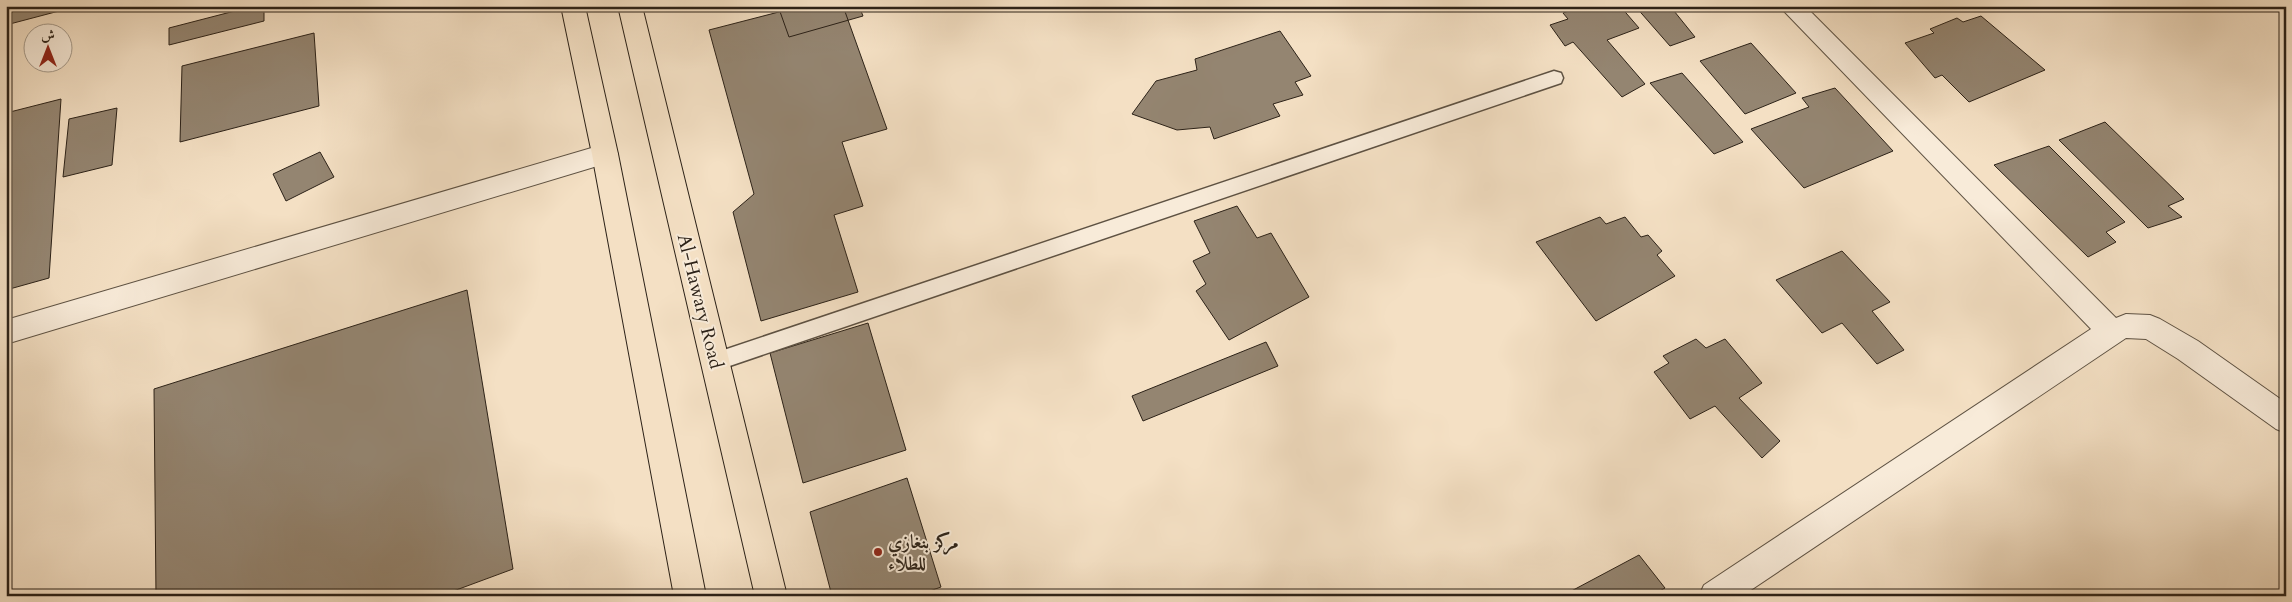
<svg xmlns="http://www.w3.org/2000/svg" width="2292" height="602" viewBox="0 0 2292 602" font-family="Cardo,Amiri,serif">
	<style>
		.building { fill: #948571; stroke: #2c2218 }
		.lines { fill: none; stroke-linecap: round; stroke-linejoin: round }
		.service-casing { stroke: #5e5243; stroke-width: 3 }
		.minor-casing { stroke: #5e5243; stroke-width: 2 }
		.trunk-casing { stroke: #2c2218; stroke-width: 2 }
		.service { fill: #f8ebd9; fill-rule: evenodd }
		.minor { fill: #f8ebd9; fill-rule: evenodd }
		.trunk { fill: #f4e0c4; fill-rule: evenodd }
		.poi-dot { fill: #8f2418; stroke: #f8ebd9; stroke-width: 2 }
		.labels { text-anchor: middle; stroke-width: 4; stroke-linejoin: round; paint-order: stroke }
		.street-label { font-size: 19px; fill: #2c2218; stroke: #f8ebd9 }
		.poi-label { font-size: 19px; font-weight: bold; fill: #2c2218; stroke: #f8ebd9; text-anchor: start }
	</style>
	<rect width="100%" height="100%" fill="#f4e0c4"/>
	<filter id="stains"><feTurbulence type="fractalNoise" baseFrequency=".004" numOctaves="4"/><feColorMatrix values="0 0 0 0 .2 0 0 0 0 .09 0 0 0 0 .02 0 0 0 .5 -.17"/></filter>
	<radialGradient id="worn" r=".72"><stop offset=".6" stop-color="#630" stop-opacity="0"/><stop offset="1" stop-color="#630" stop-opacity=".3"/></radialGradient>
	<path class="building" d="M 6,6 L 78,6 L 6,25 Z
		M 254,6 L 264,6 L 264,21 L 169,45 L 169,28 Z
		M 778,6 L 859,6 L 863,16 L 789,37 Z
		M 802,6 L 843,6 L 887,129 L 842,142 L 863,206 L 834,215 L 858,292 L 761,321 L 733,212 L 754,194 L 709,30 Z
		M 1583,6 L 1589,11 L 1605,6 L 1620,6 L 1639,28 L 1607,40 L 1645,84 L 1622,97 L 1573,42 L 1565,46 L 1550,25 L 1568,19 L 1563,13 Z
		M 1635,6 L 1670,6 L 1695,37 L 1670,46 Z
		M 1981,16 L 2045,70 L 1969,102 L 1942,75 L 1935,78 L 1905,43 L 1934,33 L 1930,29 L 1957,18 L 1963,22 Z
		M 1280,31 L 1311,76 L 1295,82 L 1303,95 L 1273,104 L 1280,116 L 1214,139 L 1210,127 L 1177,130 L 1132,114 L 1156,81 L 1197,70 L 1195,59 Z
		M 314,33 L 319,106 L 180,142 L 182,66 Z
		M 1751,43 L 1796,93 L 1745,114 L 1700,61 Z
		M 1682,73 L 1743,142 L 1714,154 L 1650,83 Z
		M 1835,88 L 1893,151 L 1804,188 L 1751,129 L 1809,107 L 1802,98 Z
		M 61,99 L 49,278 L 6,290 L 6,113 Z
		M 117,108 L 112,165 L 63,177 L 69,119 Z
		M 2105,122 L 2184,199 L 2168,206 L 2182,217 L 2148,228 L 2059,140 Z
		M 2049,146 L 2125,222 L 2106,232 L 2116,242 L 2088,257 L 1994,165 Z
		M 320,152 L 334,177 L 286,201 L 273,174 Z
		M 1237,206 L 1257,238 L 1271,233 L 1309,297 L 1229,340 L 1196,291 L 1206,284 L 1193,261 L 1210,253 L 1194,221 Z
		M 1600,217 L 1606,224 L 1625,217 L 1641,237 L 1648,235 L 1662,251 L 1657,255 L 1675,276 L 1596,321 L 1536,242 Z
		M 1842,251 L 1890,302 L 1872,311 L 1904,350 L 1877,364 L 1842,323 L 1822,333 L 1776,280 Z
		M 467,290 L 513,569 L 440,596 L 156,596 L 154,389 Z
		M 868,323 L 906,450 L 803,483 L 770,353 Z
		M 1696,339 L 1706,348 L 1725,339 L 1762,383 L 1739,398 L 1780,441 L 1762,458 L 1715,406 L 1690,419 L 1654,372 L 1669,363 L 1663,356 Z
		M 1266,342 L 1278,366 L 1143,421 L 1132,396 Z
		M 907,478 L 941,587 L 916,596 L 832,596 L 810,512 Z
		M 1639,555 L 1665,588 L 1651,596 L 1562,596 Z"/>
	<g class="lines">
		<defs>
			<path id="service" d="M 1554,71 L 1561,73 L 1563,78 L 1561,83 L 715,371 L 707,369 L 704,362 L 707,355 L 715,353 Z"/>
			<path id="minor" d="M 1779,6 L 1805,6 L 2116,318 L 2126,314 L 2150,315 L 2160,319 L 2198,341 L 2286,403 L 2286,433 L 2276,429 L 2178,359 L 2146,339 L 2126,338 L 1742,596 L 1699,596 L 1704,585 L 2091,329 Z
				M 605,144 L 614,147 L 618,154 L 614,161 L 6,344 L 6,320 Z"/>
			<path id="trunk" d="M 561,6 L 585,6 L 618,154 L 706,596 L 674,596 L 592,154 Z
				M 618,6 L 642,6 L 787,596 L 755,596 Z"/>
		</defs>
		<use href="#service" class="service-casing"/>
		<use href="#minor" class="minor-casing"/>
		<use href="#trunk" class="trunk-casing"/>
		<use href="#service" class="service"/>
		<use href="#minor" class="minor"/>
		<use href="#trunk" class="trunk"/>
	</g>
	<circle class="poi-dot" cx="878" cy="552" r="5"/>
	<g class="labels">
		<g class="street-label">
			<text transform="translate(701 301) rotate(76)" y="7">Al-Hawary Road</text>
		</g>
		<g class="poi-label">
			<text x="888" y="548">مركز بنغازي<tspan x="888" dy="22">للطلاء</tspan></text>
		</g>
	</g>
	<rect width="2292" height="602" fill="none" stroke="#f4e0c4" stroke-width="25"/>
	<rect x="8" y="8" width="2277" height="587" fill="none" stroke="#2c2218" stroke-width="2.5"/>
	<rect x="12" y="12" width="2267" height="577" fill="none" stroke="#2c2218"/>
	<g transform="translate(48 48)"><circle r="24" fill="#f8ebd9" stroke="#a69b8c"/>
	<path d="M0-4L9 19L0 12L-9 19Z" fill="#8f2418"/>
	<text y="-8" font-size="14" font-weight="bold" text-anchor="middle" fill="#2c2218">ش</text>
	</g>
	<rect width="100%" height="100%" filter="url(#stains)"/>
	<rect width="100%" height="100%" fill="url(#worn)"/>
</svg>
